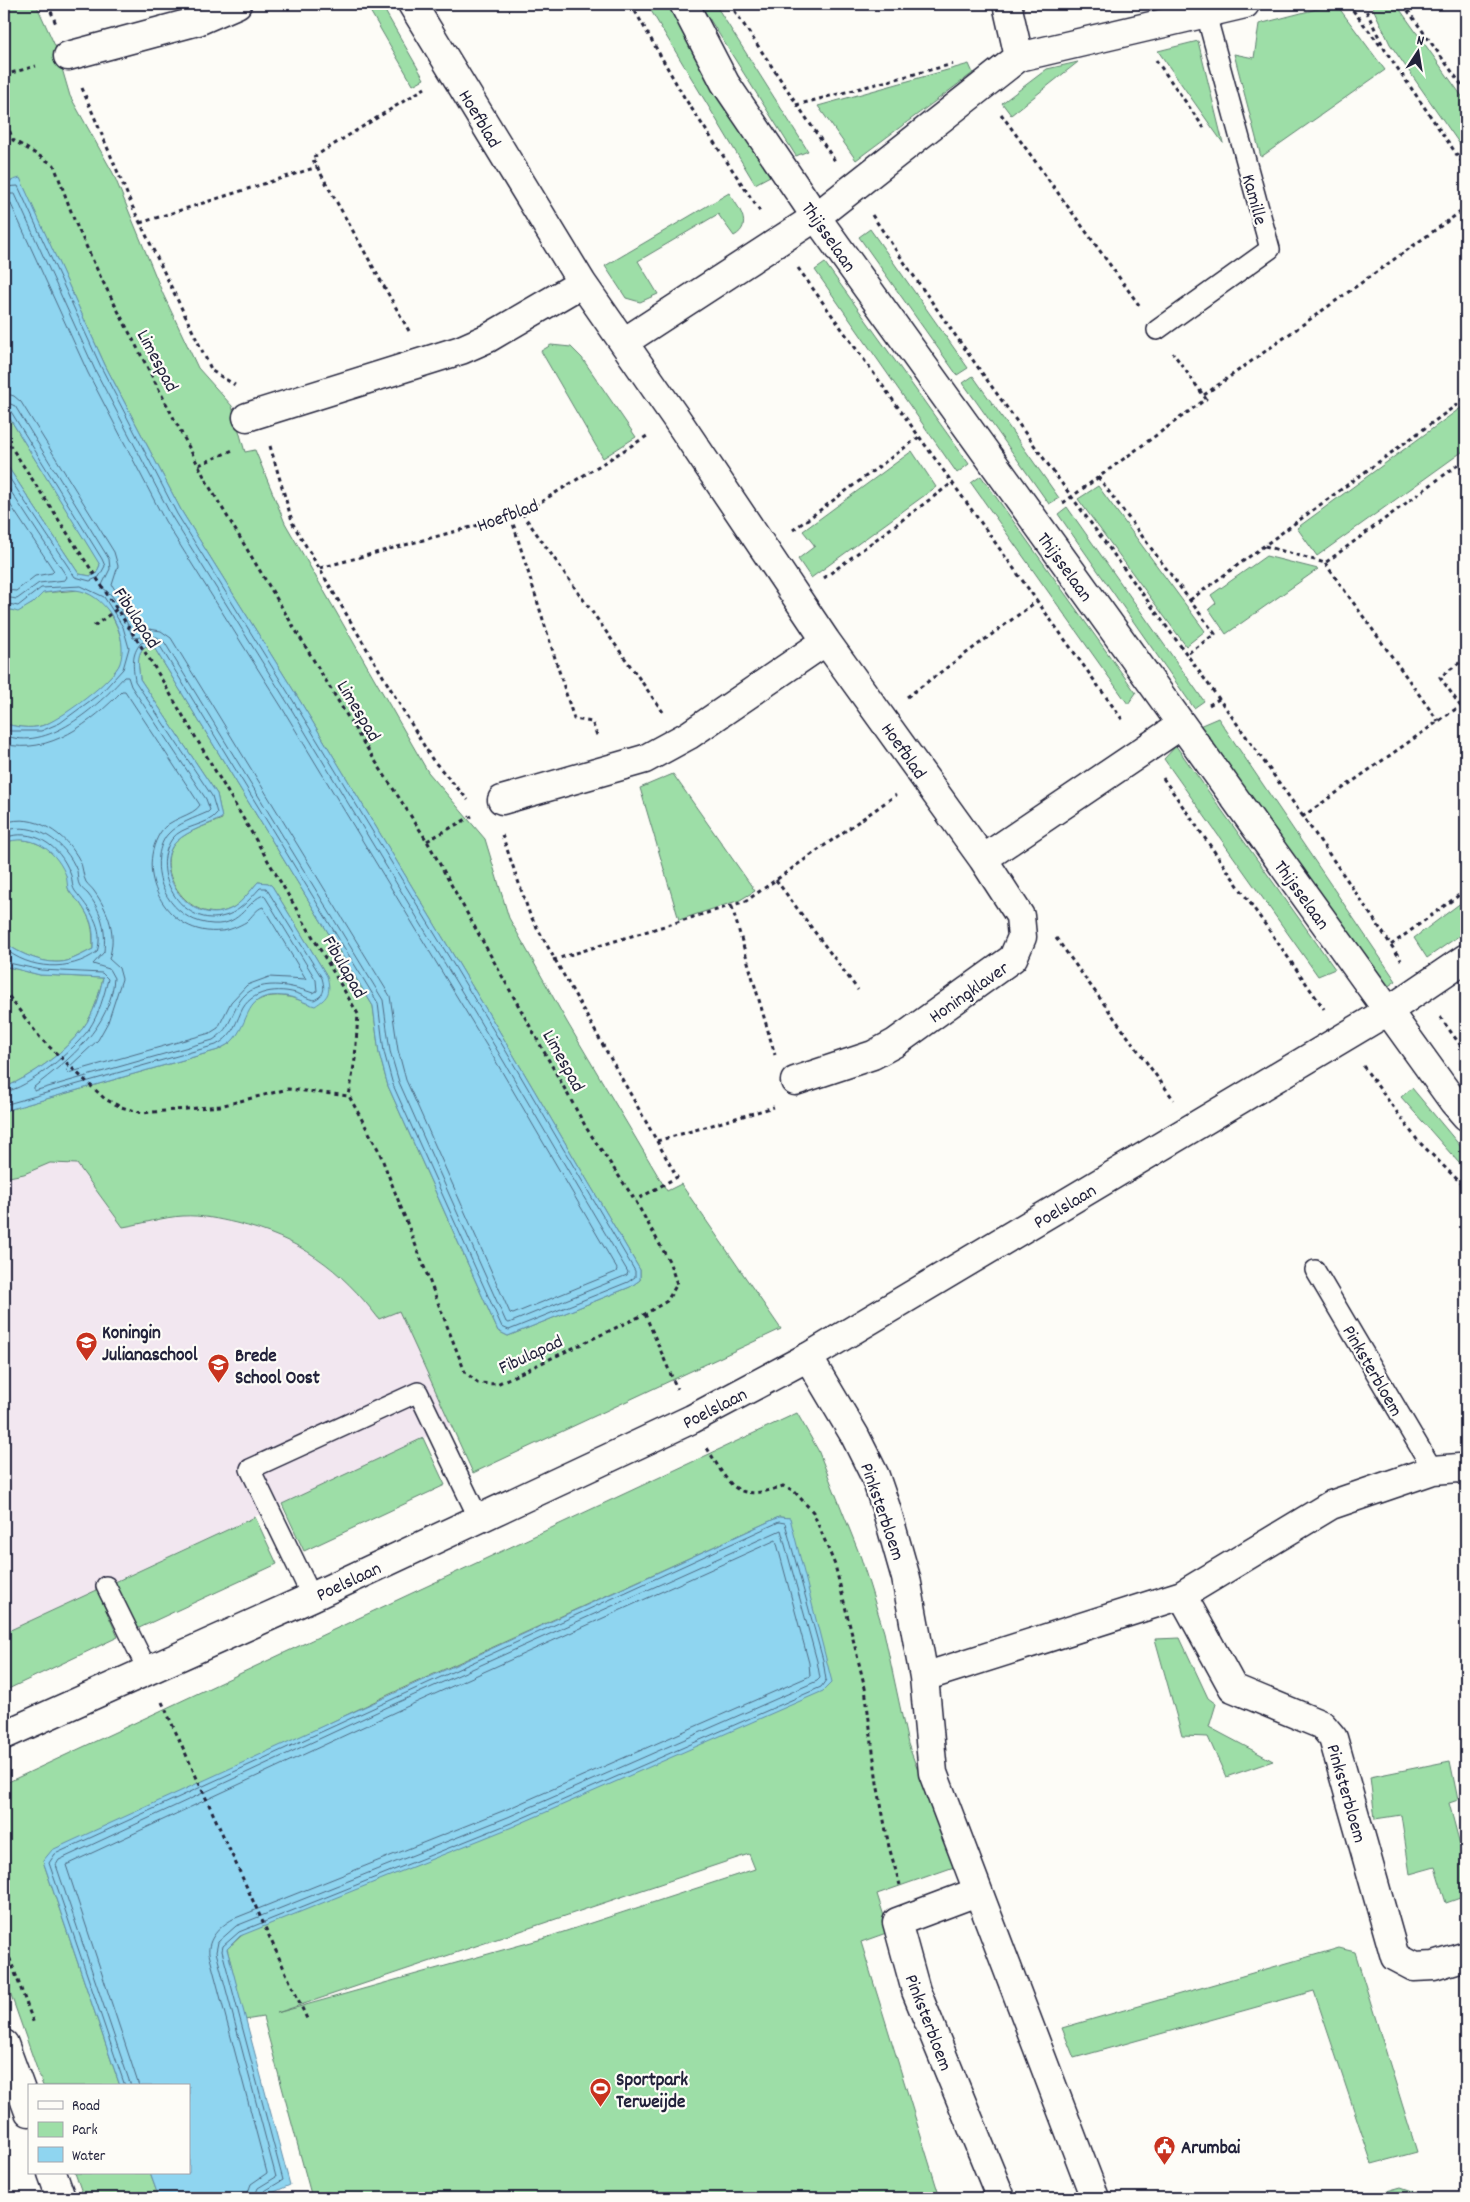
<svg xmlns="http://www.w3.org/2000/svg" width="1470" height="2202" viewBox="0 0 1470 2202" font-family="Dekko,sans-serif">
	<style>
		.built { fill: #f2e7f0 }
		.green { fill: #9ddea7; stroke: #608071; fill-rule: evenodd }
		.water { fill: #8fd5f0; stroke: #638da8 }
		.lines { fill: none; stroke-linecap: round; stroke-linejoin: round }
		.shore { stroke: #4e6a83; stroke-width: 1 }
		.lane-casing { stroke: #22223b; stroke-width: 22 }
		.street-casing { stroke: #22223b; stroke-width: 31 }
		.secondary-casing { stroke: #22223b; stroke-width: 31 }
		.path { stroke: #22223b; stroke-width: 3; stroke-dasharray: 4 4; stroke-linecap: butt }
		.lane { stroke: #fdfcf7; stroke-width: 19 }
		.street { stroke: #fdfcf7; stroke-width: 28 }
		.secondary { stroke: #fdfcf7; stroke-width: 28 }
		.labels { text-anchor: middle; stroke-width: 4.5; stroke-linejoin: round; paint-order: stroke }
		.street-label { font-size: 19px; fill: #22223b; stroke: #fdfcf7 }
		.poi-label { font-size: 19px; font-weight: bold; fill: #22223b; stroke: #fdfcf7; text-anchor: start }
	</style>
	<rect width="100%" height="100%" fill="#fdfcf7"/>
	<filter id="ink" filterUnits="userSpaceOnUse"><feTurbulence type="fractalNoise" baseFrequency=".02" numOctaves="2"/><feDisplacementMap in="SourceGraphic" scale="10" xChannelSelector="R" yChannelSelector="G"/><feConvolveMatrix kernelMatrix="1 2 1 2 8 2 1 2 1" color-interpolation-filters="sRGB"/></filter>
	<g filter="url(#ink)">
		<path class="built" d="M 50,1163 L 77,1164 L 123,1227 L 183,1216 L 213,1218 L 279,1235 L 308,1250 L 356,1290 L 379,1319 L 399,1310 L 452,1425 L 4,1633 L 4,1178 L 24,1174 Z"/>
		<path class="green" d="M 4,4 L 36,4 L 56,48 L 70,96 L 113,173 L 163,294 L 198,368 L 232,406 L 245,452 L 255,450 L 285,523 L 428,772 L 485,839 L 509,918 L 567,1022 L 667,1191 L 681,1184 L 781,1329 L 473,1473 L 399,1311 L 379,1319 C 340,1268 299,1238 236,1223 C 219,1219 201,1215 183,1216 C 163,1217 142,1224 123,1227 L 77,1164 L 50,1163 L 24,1174 L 4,1178 L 4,1111 L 218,1050 C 222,1047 228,1045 231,1042 C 240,1033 241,1023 246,1013 C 257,991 287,993 306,1003 L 327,976 L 272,886 L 268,883 L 258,882 C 251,890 243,901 234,907 C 193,932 149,867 177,841 C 189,830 208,825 222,819 L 217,794 L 140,679 C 139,668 135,653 146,646 L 155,649 L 373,1006 L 379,1053 L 388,1086 L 498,1331 L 508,1336 L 630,1287 L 640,1280 L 640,1270 L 507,1044 L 297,696 L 182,512 L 105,365 L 20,179 L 4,183 Z
			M 366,4 L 381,4 L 424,79 L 413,85 Z
			M 647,4 L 672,4 L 770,176 L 755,184 Z
			M 700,4 L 715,4 L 808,151 L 796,156 Z
			M 1336,4 L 1385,70 L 1261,157 L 1234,54 L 1254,58 L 1259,24 Z
			M 1371,4 L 1396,4 L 1466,102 L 1466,153 L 1390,44 Z
			M 1198,41 L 1223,143 L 1158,51 Z
			M 1078,62 L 1011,115 L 1002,103 L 1047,69 Z
			M 969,64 L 973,73 L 856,160 L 818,106 Z
			M 729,193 C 738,207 754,225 734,236 L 718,214 L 638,261 L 658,294 L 640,302 L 626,298 L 605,266 Z
			M 870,229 L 968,368 L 957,375 L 859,237 Z
			M 825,263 L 969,464 L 957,473 L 815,270 Z
			M 551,345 L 571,347 L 582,358 L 636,437 L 603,458 L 541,351 Z
			M 973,376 L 1059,498 L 1049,504 L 963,383 Z
			M 1466,404 L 1466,449 L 1317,556 L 1297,528 Z
			M 4,409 L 98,561 L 100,565 L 96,574 L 91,576 L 79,574 L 4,461 Z
			M 912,451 L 936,487 L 811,578 L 798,559 L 815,546 L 803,531 Z
			M 981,476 L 1136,693 L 1128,704 L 971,483 Z
			M 1098,486 L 1205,631 L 1186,646 L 1078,499 Z
			M 1067,507 L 1204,701 L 1194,708 L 1058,514 Z
			M 1266,556 L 1318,569 L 1226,634 L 1209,609 L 1216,603 L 1211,595 Z
			M 80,590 C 86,593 96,596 100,600 C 114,614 130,648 119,666 C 107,685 63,720 41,726 C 31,729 13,727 4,723 L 4,608 L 18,611 L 33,603 L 43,593 Z
			M 1218,718 L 1396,981 L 1384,989 L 1197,727 Z
			M 1176,746 L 1335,969 L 1318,976 L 1164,759 Z
			M 673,774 L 755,891 L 740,900 L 679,920 L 640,788 Z
			M 14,839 C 36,839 62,852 67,876 C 68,882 67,886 69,891 C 72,896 77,898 80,903 C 92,921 93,927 93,949 C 85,953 76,958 67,961 C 47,966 19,954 4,942 L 4,843 Z
			M 1466,899 L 1466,931 L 1427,958 L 1414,938 Z
			M 4,966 L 40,975 L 103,978 C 99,994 94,1014 83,1028 C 63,1054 33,1075 4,1088 Z
			M 1412,1088 L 1466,1153 L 1466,1171 L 1401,1097 Z
			M 797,1413 L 818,1450 L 861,1558 L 884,1632 L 908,1744 L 954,1867 L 877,1894 L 889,1932 L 861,1942 L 940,2198 L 312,2198 L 263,2017 L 245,2020 L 227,1949 L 241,1936 L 789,1518 L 779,1517 L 388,1695 L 43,1861 L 120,2086 L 43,2086 L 4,1975 L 4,1784 ZM 749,1854 L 755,1869 L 542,1939 L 277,2013 Z
			M 423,1438 L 445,1485 L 304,1551 L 282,1504 Z
			M 255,1517 L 277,1564 L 137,1629 L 115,1582 Z
			M 97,1590 L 118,1637 L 4,1691 L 4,1633 Z
			M 1180,1638 L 1208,1698 L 1216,1704 L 1209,1727 L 1273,1761 L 1226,1777 L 1208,1737 L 1182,1736 L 1155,1639 Z
			M 1450,1761 L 1458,1800 L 1449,1803 L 1466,1867 L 1466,1896 L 1446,1903 L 1435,1867 L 1410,1874 L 1401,1815 L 1375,1819 L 1370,1777 Z
			M 1339,1948 L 1355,1952 L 1417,2152 L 1372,2164 L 1314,1991 L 1074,2058 L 1062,2028 Z
			M 75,2173 L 150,2173 L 159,2198 L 84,2198 Z
			M 1401,2187 L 1418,2193 L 1422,2198 L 1362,2198 Z"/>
		<path class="water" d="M 20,178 L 105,365 L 182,512 L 297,696 L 507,1044 L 640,1270 L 640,1280 L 630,1287 L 508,1336 L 498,1331 L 388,1086 L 379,1053 L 373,1006 L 155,649 L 146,646 C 135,653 139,668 140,679 L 217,794 L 222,818 C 208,825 189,830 177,841 C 148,867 192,933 234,907 C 243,901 251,890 258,882 L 268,883 L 272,886 L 327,976 C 331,992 329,997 315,1006 C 304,1003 296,997 285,996 C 242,991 252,1022 231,1042 C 228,1045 222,1047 218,1050 L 4,1111 L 4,1088 C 33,1075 63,1054 83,1028 C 94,1014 99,995 103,978 L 40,975 L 4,966 L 4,942 C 19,954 47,966 67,961 C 76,958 85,953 93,949 C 94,927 92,921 80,903 C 77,899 72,896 70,892 C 66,886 68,879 65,873 C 54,848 30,833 4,843 L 4,723 C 13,727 31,729 41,726 C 58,722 115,679 120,663 C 129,636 108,598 81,591 C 70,588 54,592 43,593 L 33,603 L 18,612 L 4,608 L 4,461 L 79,574 L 91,576 L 96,574 L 100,565 L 4,409 L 4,183 Z
			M 779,1517 L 790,1518 L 832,1682 L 823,1691 L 512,1827 L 240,1936 L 227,1949 L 290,2185 L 261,2198 L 159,2198 L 150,2173 L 189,2173 L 189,2086 L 120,2086 L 43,1861 L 52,1850 Z"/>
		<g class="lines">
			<path class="shore" d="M 4,187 L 18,186 L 101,367 L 177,514 L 292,699 L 503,1046 L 635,1271 L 635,1277 L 628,1282 L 509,1330 L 502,1327 L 393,1085 L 384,1052 L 378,1003 L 160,646 L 148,641 L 141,643 C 131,654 133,667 135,681 L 212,796 L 217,813 C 208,826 182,825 172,839 C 149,872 182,926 221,917 C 238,914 249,900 260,888 L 266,888 L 322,978 C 325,989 325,995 314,1000 C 308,999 304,996 299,994 C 279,987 250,990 241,1012 C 234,1028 231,1037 216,1045 L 4,1105
				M 4,194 L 15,194 L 95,370 L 172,517 L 287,702 L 497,1050 L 628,1272 L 627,1275 L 509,1323 L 506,1322 L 399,1082 L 390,1051 L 383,1000 L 165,643 C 155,632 145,637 133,638 C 126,621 118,596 101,587 L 110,569 L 109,559 L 15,406 L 4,401
				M 4,201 L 10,202 L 88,373 L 165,521 L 281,706 L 491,1053 L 617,1269 L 616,1272 L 513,1314 L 510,1313 L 406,1080 L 398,1050 L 390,996 L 171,638 L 161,631 L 138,627 L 112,585 L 118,566 L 114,552 L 21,402 L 14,396 L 4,393
				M 4,407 L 10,410 L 102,559 L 105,566 L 99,577 L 90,581 L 75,577 L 4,470
				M 4,481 L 67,577 L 65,580 L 39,583 L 17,599 L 4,597
				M 4,495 L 54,571 L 52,573 L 35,576 L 16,591 L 4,590
				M 4,603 L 18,606 L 41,588 L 81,586 L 104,597 L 123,627 L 129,648 L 123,669 L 102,692 L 60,723 L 41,731 L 10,731 L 4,729
				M 4,735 C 47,753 98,706 124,677 L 128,677 L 131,686 L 206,799 L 210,810 L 208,812 C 195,818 178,823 168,834 C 163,839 160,848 159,855 C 154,889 177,922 213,924 C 242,926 248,899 264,895 L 316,980 L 317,991 L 313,993 C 287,984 250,976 236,1008 C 229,1022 227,1031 213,1040 L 34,1091 L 34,1087 C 70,1059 111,1027 114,978 L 109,969 L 93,964 L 104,952 C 106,929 102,912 88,894 C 85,891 82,889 80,886 C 77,881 78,876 77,871 C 66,842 35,820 4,831
				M 4,744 C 49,756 92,722 122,691 L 125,691 L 200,805 C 194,816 168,818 160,833 C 134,876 169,937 221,931 C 228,931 239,926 246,922 C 252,917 256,909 263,907 L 306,979 L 269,977 L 247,985 L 231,1002 L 218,1028 L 210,1033 L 68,1073 L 67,1069 L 98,1040 L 108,1022 L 122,979 L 119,968 L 109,959 C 117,934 109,912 94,891 C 92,888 89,886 86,882 C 83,877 83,867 80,861 C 66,834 35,812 4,823
				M 4,838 C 32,827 60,845 70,873 C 73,879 71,885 75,891 C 89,909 105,927 97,952 C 70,972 29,970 4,948
				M 4,962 L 41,970 L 102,973 L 108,979 C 104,996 99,1014 89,1029 C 75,1049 28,1089 4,1092
				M 125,2086 L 49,1863 L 55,1854 L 779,1522 L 785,1523 L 823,1660 L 826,1680 L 821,1687 L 511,1823 L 239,1932 L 223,1946 L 222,1951 L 283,2180 L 263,2192 L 260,2198
				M 131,2086 L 56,1865 L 59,1860 L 392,1705 L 781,1530 L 817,1661 L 820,1678 L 817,1681 L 508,1817 L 236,1926 L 218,1942 L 216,1952 L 276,2177 L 258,2188 L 254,2198
				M 139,2086 L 66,1865 L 395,1712 L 776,1540 L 809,1663 L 810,1676 L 505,1810 L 233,1919 C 220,1926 207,1939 209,1954 L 267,2173 L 251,2184 L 246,2198"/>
			<defs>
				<path id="lane" d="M 1157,330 L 1270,249 L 1206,14
					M 1315,1270 L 1433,1470
					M 106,1586 L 147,1669
					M 312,1597 L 250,1469 L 418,1392 L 479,1519"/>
				<path id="street" d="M 412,4 L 582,283 L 676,418 L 826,641 L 983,859
					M 1007,4 L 1019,57
					M 68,56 L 198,21 L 237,4
					M 624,342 L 816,217 L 1019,57 L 1245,4
					M 247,417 L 461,350 L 488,338 L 582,283
					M 502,800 L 645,759 L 689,735 L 826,641
					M 1388,1011 L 1466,958
					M 795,1081 L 873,1055 L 895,1043 L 1013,958 L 1022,937 L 1020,916 L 983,859 L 1181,725
					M 808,1357 L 855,1436 L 875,1476 L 886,1508 L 906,1578 L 924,1677 L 933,1773 L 1095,2198
					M 1182,1595 L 1233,1688 L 1322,1725 L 1333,1738 L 1395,1957 L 1414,1967 L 1434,1966 L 1466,1956
					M 924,1677 L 1182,1595 L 1331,1505 L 1433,1470 L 1459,1468 L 1466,1470
					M 977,1892 L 897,1922 L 916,1991 L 1001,2198
					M 4,2044 L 29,2112
					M 52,2173 L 61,2198"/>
				<path id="secondary" d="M 684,4 L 725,83 L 816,217 L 1453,1101 L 1466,1116
					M 4,1735 L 312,1597 L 692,1419 L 808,1357 L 1388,1011"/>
			</defs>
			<use href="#lane" class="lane-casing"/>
			<use href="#street" class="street-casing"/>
			<use href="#secondary" class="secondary-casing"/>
			<path class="path" d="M 48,4 L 56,24
				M 631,4 L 684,97 L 761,213
				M 730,4 L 835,161
				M 1348,4 L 1380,45
				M 1363,4 L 1385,50 L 1466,168
				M 1403,4 L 1466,91
				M 1156,60 L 1204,128
				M 4,75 L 36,66
				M 82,88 L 133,208 L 212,371 L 235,385
				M 796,105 L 953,64
				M 1001,114 L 1139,305
				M 4,116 L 13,140 L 54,165 L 75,222 L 101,278 L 209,486 L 361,739 L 427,841 L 587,1129 L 635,1200 L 669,1261 L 677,1284 L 667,1301 L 645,1314 L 497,1384 L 478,1383 L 465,1372 L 379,1151 L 349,1096 L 355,1059 L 358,1014 L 152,663 L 4,436
				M 4,138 L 13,140
				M 872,215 C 1043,468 1233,706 1401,960
				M 140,223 L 317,167
				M 798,268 L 1124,722
				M 409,331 L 312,158 L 425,88
				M 1204,395 L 1466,208
				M 270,446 L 293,524 L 432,759 L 468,800
				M 199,465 L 235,449
				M 1098,477 L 1215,634 L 1187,654
				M 1063,503 L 1206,399 L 1173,353
				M 522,513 L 663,712
				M 511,517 L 574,719 L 592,722 L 598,738
				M 793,530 L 919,437
				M 1265,546 L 1325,563 L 1459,464 L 1466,474
				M 1325,563 L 1438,721
				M 320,568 L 523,513 L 647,436
				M 824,578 L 952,483
				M 1190,600 L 1466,398
				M 94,626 L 117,609
				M 1466,658 L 1440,677 L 1466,714
				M 907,697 L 1037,601
				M 1209,705 L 1219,699
				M 1163,778 L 1324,1009
				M 1302,817 L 1460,706
				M 502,835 L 530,915 L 677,1177 L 636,1200
				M 427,841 L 472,816
				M 776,880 L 858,990
				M 732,907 L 775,1055
				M 1056,938 L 1174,1100
				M 1391,945 L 1466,890
				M 553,960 L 746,901 L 896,795
				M 4,990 L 41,1039 L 105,1099 L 121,1107 L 142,1113 L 220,1106 L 288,1089 L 349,1096
				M 1440,1017 L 1466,1053
				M 1363,1066 L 1418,1141 L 1466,1188
				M 657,1141 L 774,1107
				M 645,1314 L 677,1389
				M 707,1448 C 731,1487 735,1503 783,1486 L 793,1490 L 813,1512 L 835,1565 L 865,1688 L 877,1783 L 889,1847 L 900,1885
				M 162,1702 L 308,2021
				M 4,1943 L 34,2024
				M 620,2195 L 621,2198"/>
			<use href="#lane" class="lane"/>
			<use href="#street" class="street"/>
			<use href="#secondary" class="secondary"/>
		</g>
	</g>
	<defs>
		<symbol id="school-pin" viewBox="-11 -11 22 30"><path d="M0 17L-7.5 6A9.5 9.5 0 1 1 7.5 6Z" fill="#c8321e" stroke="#fdfcf7"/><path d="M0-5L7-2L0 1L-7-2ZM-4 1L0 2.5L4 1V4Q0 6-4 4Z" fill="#fff"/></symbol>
		<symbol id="stadium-pin" viewBox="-11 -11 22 30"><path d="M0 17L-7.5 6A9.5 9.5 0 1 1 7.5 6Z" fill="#c8321e" stroke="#fdfcf7"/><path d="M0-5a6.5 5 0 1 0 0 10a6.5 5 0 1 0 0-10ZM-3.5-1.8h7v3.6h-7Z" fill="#fff"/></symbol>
		<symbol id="civic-pin" viewBox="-11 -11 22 30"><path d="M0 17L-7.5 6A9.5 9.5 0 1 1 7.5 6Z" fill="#c8321e" stroke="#fdfcf7"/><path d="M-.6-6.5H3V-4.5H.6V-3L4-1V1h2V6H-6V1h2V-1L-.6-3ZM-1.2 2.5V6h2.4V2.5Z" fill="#fff"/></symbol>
	</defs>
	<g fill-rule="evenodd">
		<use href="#school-pin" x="74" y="1330" width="25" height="34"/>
		<use href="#school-pin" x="206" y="1352" width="25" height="34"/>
		<use href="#stadium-pin" x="588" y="2076" width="25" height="34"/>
		<use href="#civic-pin" x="1152" y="2134" width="25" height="34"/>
	</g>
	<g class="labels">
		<g class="street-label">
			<text transform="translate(481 118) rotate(59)" y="7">Hoefblad</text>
			<text transform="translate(1256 199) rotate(75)" y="7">Kamille</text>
			<text transform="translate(830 236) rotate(55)" y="7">Thijsselaan</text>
			<text transform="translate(159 360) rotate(62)" y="7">Limespad</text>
			<text transform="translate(507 514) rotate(-20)" y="7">Hoefblad</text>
			<text transform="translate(1066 566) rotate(54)" y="7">Thijsselaan</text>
			<text transform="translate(138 617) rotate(57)" y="7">Fibulapad</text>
			<text transform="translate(360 710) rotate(59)" y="7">Limespad</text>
			<text transform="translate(905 750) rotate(55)" y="7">Hoefblad</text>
			<text transform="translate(1303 894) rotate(54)" y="7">Thijsselaan</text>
			<text transform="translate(346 966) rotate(60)" y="7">Fibulapad</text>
			<text transform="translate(968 991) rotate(-35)" y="7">Honingklaver</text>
			<text transform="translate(565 1060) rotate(61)" y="7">Limespad</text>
			<text transform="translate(1064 1205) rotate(-31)" y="7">Poelslaan</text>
			<text transform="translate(530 1353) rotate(-25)" y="7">Fibulapad</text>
			<text transform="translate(1374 1370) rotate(60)" y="7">Pinksterbloem</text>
			<text transform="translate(714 1407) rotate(-27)" y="7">Poelslaan</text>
			<text transform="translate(884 1511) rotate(71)" y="7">Pinksterbloem</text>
			<text transform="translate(348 1580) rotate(-25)" y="7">Poelslaan</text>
			<text transform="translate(1348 1793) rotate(74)" y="7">Pinksterbloem</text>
			<text transform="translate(930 2022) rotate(69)" y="7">Pinksterbloem</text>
		</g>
		<g class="poi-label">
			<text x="102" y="1338">Koningin<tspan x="102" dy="22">Julianaschool</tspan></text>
			<text x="235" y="1361">Brede<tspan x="235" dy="22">School Oost</tspan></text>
			<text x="616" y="2085">Sportpark<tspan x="616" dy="22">Terweijde</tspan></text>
			<text x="1181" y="2153">Arumbai</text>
		</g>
	</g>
	<rect width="1470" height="2202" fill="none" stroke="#fdfcf7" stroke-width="20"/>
	<rect x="10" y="10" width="1450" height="2182" fill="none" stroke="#22223b" stroke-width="2" filter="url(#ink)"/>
	<rect x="28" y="2084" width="162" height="90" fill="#fdfcf7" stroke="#a5a5ac"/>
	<rect x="38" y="2101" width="25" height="8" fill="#fdfcf7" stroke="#a5a5ac"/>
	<text x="72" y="2110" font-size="15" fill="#22223b">Road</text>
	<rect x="38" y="2122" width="25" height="15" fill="#9ddea7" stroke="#a5a5ac"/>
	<text x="72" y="2134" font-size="15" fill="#22223b">Park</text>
	<rect x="38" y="2147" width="25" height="15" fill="#8fd5f0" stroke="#a5a5ac"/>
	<text x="72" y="2160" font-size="15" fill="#22223b">Water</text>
	<g transform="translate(1418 52) rotate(12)" stroke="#fdfcf7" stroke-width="4" paint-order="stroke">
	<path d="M0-4L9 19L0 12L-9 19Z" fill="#22223b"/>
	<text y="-8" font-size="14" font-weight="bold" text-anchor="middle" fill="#22223b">N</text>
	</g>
</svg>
